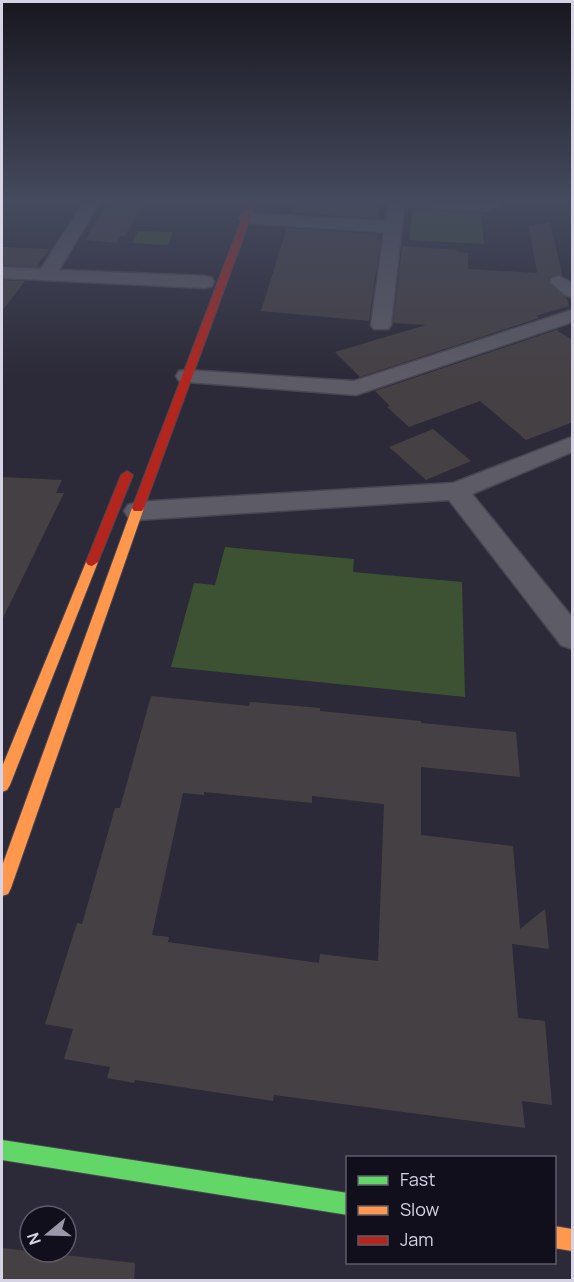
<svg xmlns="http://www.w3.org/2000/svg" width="574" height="1282" viewBox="0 0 574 1282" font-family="Manrope,sans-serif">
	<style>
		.green { fill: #3c5232 }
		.building { fill: #454044; fill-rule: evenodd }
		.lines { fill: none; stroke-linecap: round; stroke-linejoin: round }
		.street-casing { stroke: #484652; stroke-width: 3 }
		.fast-casing { stroke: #484652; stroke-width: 2 }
		.slow-casing { stroke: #484652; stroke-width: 2 }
		.jam-casing { stroke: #484652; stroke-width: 2 }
		.street { fill: #5d5b66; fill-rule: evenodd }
		.fast { fill: #63d668; fill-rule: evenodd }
		.slow { fill: #ff974d; fill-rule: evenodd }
		.jam { fill: #b3261e; fill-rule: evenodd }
	</style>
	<rect width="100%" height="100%" fill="#2c2a38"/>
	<path class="green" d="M 412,209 L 481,213 L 484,244 L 410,240 Z
		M 138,231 L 173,232 L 168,245 L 132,243 Z
		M 225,547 L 354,559 L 353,572 L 462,582 L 465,697 L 171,667 L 194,583 L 215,585 Z"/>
	<path class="building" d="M 131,200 L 148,200 L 124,236 L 120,236 L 116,243 L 85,240 L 105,208 Z
		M 297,200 L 330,200 L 380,205 L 378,218 L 292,213 Z
		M 550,222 L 562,275 L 551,276 L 548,282 L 567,298 L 569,306 L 536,316 L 539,318 L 360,377 L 335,352 L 426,325 L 393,323 L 402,246 L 457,250 L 457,252 L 468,253 L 468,269 L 537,273 L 529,226 Z
		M 287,228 L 378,234 L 377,239 L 381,240 L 369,321 L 261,311 Z
		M 2,247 L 50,249 L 36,267 L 2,265 Z
		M 2,280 L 25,281 L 2,311 Z
		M 556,330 L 573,340 L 573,422 L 526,440 L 480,401 L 409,427 L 387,407 L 390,406 L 375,391 Z
		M 433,429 L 471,461 L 426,480 L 389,447 Z
		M 2,477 L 62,480 L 56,493 L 64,493 L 2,620 Z
		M 151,696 L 249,706 L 250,702 L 320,708 L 320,711 L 421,721 L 421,723 L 516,732 L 520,777 L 421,767 L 421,835 L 513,846 L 520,929 L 545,909 L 549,949 L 512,944 L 518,1018 L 545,1021 L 552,1105 L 522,1101 L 525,1128 L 274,1095 L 273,1101 L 135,1080 L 134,1083 L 107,1078 L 110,1067 L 64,1059 L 73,1029 L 45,1024 L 77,923 L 82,924 L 115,808 L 120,808 ZM 204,792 L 312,803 L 312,796 L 384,804 L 378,961 L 320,954 L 319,963 L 168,942 L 169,937 L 152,935 L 183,793 L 204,795 Z
		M 2,1248 L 135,1263 L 134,1281 L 2,1281 Z"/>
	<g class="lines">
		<defs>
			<path id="street" d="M 85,200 L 101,200 L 59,270 L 205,276 L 212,278 L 214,282 L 212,286 L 205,288 L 2,278 L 2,267 L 41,269 Z
				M 390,200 L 490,201 L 498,206 L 490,211 L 404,206 L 391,325 L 388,329 L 374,329 L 371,325 L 384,232 L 247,223 L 239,218 L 247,213 L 385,221 Z
				M 559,276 L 572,283 L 572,297 L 565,295 L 550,282 L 552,278 Z
				M 572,310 L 572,322 L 356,395 L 187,382 L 179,381 L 176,376 L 179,371 L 187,370 L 354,381 Z
				M 572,437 L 572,452 L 472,494 L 572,617 L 572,649 L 561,645 L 449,500 L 137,520 L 128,517 L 124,511 L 128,505 L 137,502 L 453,483 Z"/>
			<path id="fast" d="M 2,1140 L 348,1193 L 348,1215 L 2,1160 Z"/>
			<path id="slow" d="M 138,504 L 144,508 L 11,888 L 8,894 L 2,896 L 2,866 L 132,508 Z
				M 92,558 L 98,562 L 10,785 L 7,790 L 2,792 L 2,767 L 86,562 Z
				M 554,1226 L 572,1229 L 572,1251 L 554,1248 Z"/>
			<path id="jam" d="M 249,200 L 257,200 L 144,508 L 142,511 L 134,511 L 132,508 Z
				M 127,471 L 133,475 L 98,562 L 92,566 L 88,565 L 86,562 L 121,475 Z"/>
		</defs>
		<use href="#street" class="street-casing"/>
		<use href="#fast" class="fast-casing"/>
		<use href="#slow" class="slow-casing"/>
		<use href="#jam" class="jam-casing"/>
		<use href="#street" class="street"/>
		<use href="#fast" class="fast"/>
		<use href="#slow" class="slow"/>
		<use href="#jam" class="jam"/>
	</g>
	<linearGradient id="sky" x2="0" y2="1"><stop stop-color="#18171f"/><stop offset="0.53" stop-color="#454a5e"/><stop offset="1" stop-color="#454a5e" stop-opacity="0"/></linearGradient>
	<rect width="574" height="379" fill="url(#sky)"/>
	<rect width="574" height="1282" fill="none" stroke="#d5d3e4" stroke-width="6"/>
	<rect x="346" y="1156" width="210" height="108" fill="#110f1b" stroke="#5f5d6b" stroke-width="1.5"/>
	<rect x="358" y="1176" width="30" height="9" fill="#63d668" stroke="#5f5d6b" stroke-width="1.5"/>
	<text x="400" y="1186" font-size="18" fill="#d5d3e4">Fast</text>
	<rect x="358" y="1206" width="30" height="9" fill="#ff974d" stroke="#5f5d6b" stroke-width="1.5"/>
	<text x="400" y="1216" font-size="18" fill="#d5d3e4">Slow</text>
	<rect x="358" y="1236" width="30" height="9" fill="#b3261e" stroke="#5f5d6b" stroke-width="1.5"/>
	<text x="400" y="1246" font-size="18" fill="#d5d3e4">Jam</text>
	<g transform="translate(48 1234) rotate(251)"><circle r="28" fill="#110f1b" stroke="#5f5d6b" stroke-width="1.5"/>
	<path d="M0-4.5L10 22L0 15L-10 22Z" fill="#9a98a8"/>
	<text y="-9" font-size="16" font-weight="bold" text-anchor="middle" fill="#d5d3e4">N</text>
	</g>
</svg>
